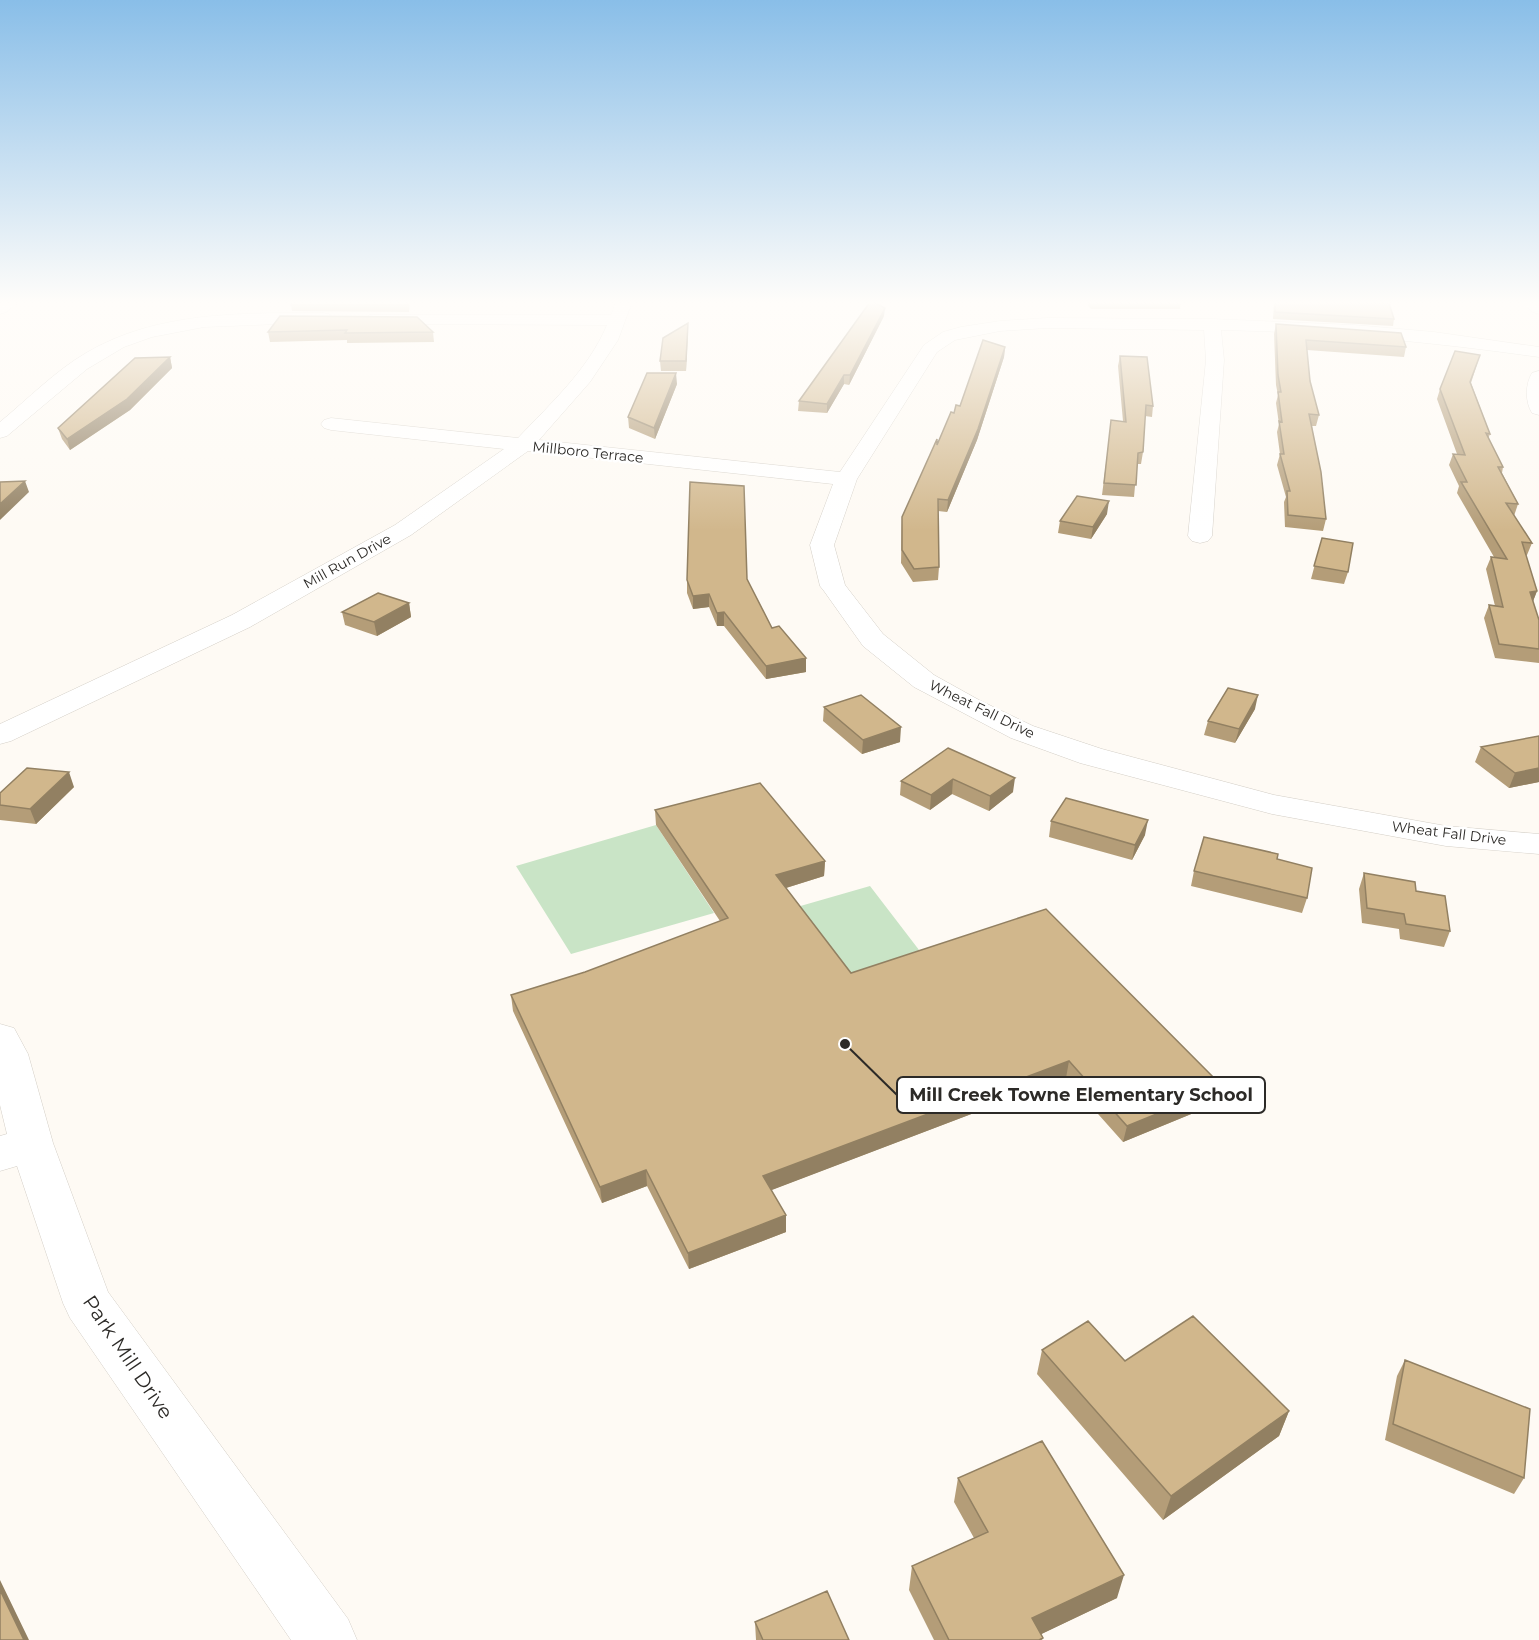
<svg xmlns="http://www.w3.org/2000/svg" width="1539" height="1640" viewBox="0 0 1539 1640" font-family="Montserrat,sans-serif">
	<style>
		.green { fill: #c9e4c6 }
		.lines { fill: none; stroke-linecap: round; stroke-linejoin: round }
		.minor-casing { stroke: #d4cfc7; stroke-width: 1 }
		.major-casing { stroke: #d4cfc7; stroke-width: 1 }
		.minor { fill: #fff; fill-rule: evenodd }
		.major { fill: #fff; fill-rule: evenodd }
		.wall { fill: #b49d78 }
		.shaded-wall { fill: #928062 }
		.building { fill: #d1b78c; stroke: #928062; stroke-width: 1.5 }
		.labels { text-anchor: middle; stroke-width: 5; stroke-linejoin: round; paint-order: stroke }
		.far-street-label { font-size: 14px; fill: #2c2a27; stroke: #fff }
		.near-street-label { font-size: 20px; fill: #2c2a27; stroke: #fff }
		.leader { fill: none; stroke: #2c2a27; stroke-width: 2 }
		.callout-dot { fill: #2c2a27; stroke: #fff; stroke-width: 2 }
		.callout { fill: #fff; stroke: #2c2a27; stroke-width: 2 }
		.callout-label { font-size: 18px; text-anchor: middle; font-weight: bold; fill: #2c2a27 }
	</style>
	<rect width="100%" height="100%" fill="#fefaf4"/>
	<path class="green" d="M 656,825 L 714,913 L 571,954 L 516,866 Z
		M 870,886 L 929,963 L 850,989 L 790,909 Z"/>
	<g class="lines">
		<defs>
			<path id="minor" d="M 616,302 L 632,302 L 618,340 L 590,382 L 539,440 L 840,472 L 924,345 L 943,332 L 961,327 L 1000,321 L 1047,318 L 1212,319 L 1354,325 L 1434,332 L 1539,347 L 1539,357 C 1433,342 1328,332 1221,330 L 1224,360 L 1212,536 L 1208,541 L 1200,543 L 1192,541 L 1188,536 L 1206,360 L 1204,330 L 1047,328 L 1000,331 L 955,340 L 937,352 L 857,479 L 834,545 L 845,585 L 883,634 L 934,675 L 979,700 L 1033,726 L 1102,749 L 1274,795 L 1446,826 L 1539,834 L 1539,854 L 1446,846 L 1272,814 L 1080,763 L 1011,738 L 914,687 L 863,646 L 824,591 L 820,586 L 810,545 L 833,484 L 528,451 L 411,535 L 250,627 L 11,741 L 0,744 L 0,724 L 232,615 L 395,525 L 504,449 L 331,430 L 324,428 L 321,424 L 324,420 L 331,418 L 518,438 C 551,403 588,370 607,325 L 375,324 L 367,319 L 369,315 L 611,315 Z
				M 1521,302 L 1539,302 L 1539,314 L 1533,312 Z
				M 323,313 L 329,314 L 331,318 L 329,322 L 204,327 L 152,337 L 124,347 L 87,369 L 7,436 L 0,438 L 0,422 C 28,399 55,371 86,353 C 157,311 243,313 323,313 Z
				M 1539,371 L 1539,415 L 1532,413 C 1525,402 1525,384 1532,373 Z
				M 0,1024 L 14,1028 L 28,1054 L 53,1143 L 108,1292 L 348,1619 L 357,1640 L 291,1640 L 70,1318 L 63,1303 L 17,1166 L 0,1171 L 0,1136 L 7,1134 L 0,1105 Z"/>
			<path id="major" d="M 0,302 L 19,302 L 6,312 L 0,314 Z"/>
		</defs>
		<use href="#minor" class="minor-casing"/>
		<use href="#major" class="major-casing"/>
		<use href="#minor" class="minor"/>
		<use href="#major" class="major"/>
	</g>
	<path class="wall" d="M 410,302 L 409,312 L 292,311 L 291,305 Z
		M 1085,302 L 1181,302 L 1180,309 L 1091,309 Z
		M 1274,302 L 1344,302 L 1394,319 L 1393,326 L 1273,319 Z
		M 280,316 L 433,332 L 434,342 L 347,343 L 347,340 L 270,342 L 268,332 Z
		M 884,316 L 849,385 L 844,384 L 827,413 L 798,411 L 799,401 Z
		M 688,323 L 686,371 L 661,371 L 660,361 Z
		M 1276,324 L 1406,347 L 1404,357 L 1307,350 L 1310,381 L 1319,415 L 1316,426 L 1312,426 L 1326,519 L 1323,531 L 1285,527 L 1284,502 L 1286,497 L 1277,465 L 1280,454 L 1277,432 L 1279,424 L 1276,403 L 1278,395 L 1276,385 L 1274,334 Z
		M 1005,347 L 1004,357 L 977,440 L 947,512 L 938,511 L 939,567 L 938,580 L 913,582 L 901,563 L 902,517 L 954,413 L 960,406 Z
		M 1480,355 L 1471,383 L 1490,434 L 1488,439 L 1503,467 L 1502,473 L 1518,504 L 1514,516 L 1532,543 L 1527,555 L 1526,555 L 1537,591 L 1533,601 L 1539,620 L 1539,663 L 1495,658 L 1484,618 L 1489,605 L 1495,606 L 1486,569 L 1491,557 L 1494,557 L 1457,493 L 1459,486 L 1449,465 L 1453,454 L 1457,454 L 1437,399 L 1440,389 Z
		M 1120,356 L 1153,406 L 1152,417 L 1145,416 L 1143,452 L 1141,464 L 1137,464 L 1134,497 L 1102,495 L 1110,432 L 1123,421 L 1118,366 Z
		M 170,357 L 172,368 L 130,410 L 70,450 L 62,439 L 58,428 Z
		M 677,384 L 655,439 L 629,428 L 628,417 Z
		M 1107,514 L 1091,539 L 1058,533 L 1060,521 Z
		M 1322,538 L 1348,572 L 1344,584 L 1311,579 Z
		M 747,579 L 772,628 L 806,672 L 766,679 L 724,626 L 717,626 L 709,607 L 693,609 L 687,593 L 687,580 Z
		M 409,603 L 411,617 L 377,636 L 345,625 L 342,612 Z
		M 824,707 L 900,742 L 862,754 L 823,721 Z
		M 1255,709 L 1235,743 L 1204,735 L 1208,721 Z
		M 1539,736 L 1539,782 L 1509,788 L 1475,762 L 1481,747 Z
		M 948,748 L 1013,792 L 989,811 L 952,794 L 930,810 L 900,795 L 901,781 Z
		M 74,787 L 36,824 L 0,820 L 0,793 Z
		M 655,810 L 825,861 L 824,876 L 786,888 L 851,973 L 1223,1087 L 1218,1103 L 1123,1142 L 1066,1078 L 771,1190 L 786,1232 L 689,1269 L 647,1186 L 602,1203 L 513,1011 L 511,995 L 585,972 L 720,921 L 656,825 Z
		M 1051,821 L 1145,835 L 1132,860 L 1049,837 Z
		M 1194,871 L 1307,898 L 1302,913 L 1191,886 Z
		M 1364,873 L 1416,891 L 1450,931 L 1444,947 L 1400,939 L 1399,929 L 1362,923 L 1359,889 Z
		M 1042,1350 L 1125,1361 L 1289,1411 L 1279,1436 L 1163,1520 L 1037,1374 Z
		M 1405,1360 L 1524,1478 L 1514,1494 L 1385,1440 L 1397,1376 Z
		M 958,1478 L 1117,1598 L 1041,1634 L 1043,1638 L 1042,1640 L 934,1640 L 909,1590 L 912,1566 L 974,1538 L 954,1502 Z
		M 755,1622 L 849,1640 L 756,1640 Z"/>
	<path class="shaded-wall" d="M 885,308 L 884,316 L 849,385 L 850,375 Z
		M 688,323 L 688,332 L 686,371 L 686,361 Z
		M 1005,347 L 1004,357 L 977,440 L 947,512 L 948,500 Z
		M 170,357 L 172,368 L 130,410 L 70,450 L 67,439 Z
		M 676,373 L 677,384 L 655,439 L 654,428 Z
		M 844,375 L 844,384 L 827,413 L 827,404 Z
		M 25,481 L 29,492 L 0,520 L 0,504 Z
		M 1109,501 L 1107,514 L 1091,539 L 1093,527 Z
		M 1537,591 L 1532,604 L 1530,592 Z
		M 709,594 L 709,607 L 693,609 L 693,596 Z
		M 409,603 L 411,617 L 377,636 L 374,622 Z
		M 724,612 L 724,626 L 717,626 L 717,613 Z
		M 806,658 L 806,672 L 766,679 L 766,666 Z
		M 1258,695 L 1255,709 L 1235,743 L 1239,729 Z
		M 901,727 L 900,742 L 862,754 L 863,740 Z
		M 1539,768 L 1539,782 L 1509,788 L 1515,773 Z
		M 69,772 L 74,787 L 36,824 L 30,809 Z
		M 1015,778 L 1013,792 L 989,811 L 990,796 Z
		M 953,779 L 952,794 L 930,810 L 931,795 Z
		M 1148,820 L 1145,835 L 1132,860 L 1135,845 Z
		M 825,861 L 824,876 L 776,891 L 776,875 Z
		M 1069,1061 L 1066,1078 L 764,1193 L 763,1176 Z
		M 1223,1087 L 1218,1103 L 1123,1142 L 1127,1126 Z
		M 646,1170 L 647,1186 L 602,1203 L 600,1187 Z
		M 786,1215 L 786,1232 L 689,1269 L 688,1253 Z
		M 1289,1411 L 1279,1436 L 1163,1520 L 1171,1496 Z
		M 1124,1575 L 1117,1598 L 1029,1640 L 1032,1618 Z
		M 0,1580 L 29,1640 L 24,1640 L 0,1590 Z"/>
	<path class="building" d="M 293,302 L 409,302 L 408,305 L 291,305 Z
		M 870,302 L 874,302 L 885,308 L 850,375 L 844,375 L 827,404 L 799,401 Z
		M 1275,302 L 1389,303 L 1394,319 L 1275,312 Z
		M 280,316 L 417,317 L 433,332 L 345,333 L 347,330 L 268,332 Z
		M 688,323 L 686,361 L 660,361 L 663,338 Z
		M 1276,324 L 1401,333 L 1406,347 L 1306,340 L 1310,381 L 1319,415 L 1309,414 L 1321,472 L 1326,519 L 1288,515 L 1287,491 L 1290,491 L 1280,454 L 1284,454 L 1279,421 L 1282,422 L 1278,392 L 1281,392 L 1278,375 Z
		M 983,340 L 1005,347 L 978,429 L 948,500 L 938,499 L 939,567 L 914,569 L 902,550 L 902,517 L 937,439 L 937,445 L 951,412 L 954,413 L 956,405 L 960,406 Z
		M 1455,351 L 1480,355 L 1470,382 L 1490,434 L 1486,433 L 1503,467 L 1498,467 L 1518,504 L 1506,503 L 1532,543 L 1522,542 L 1537,591 L 1530,592 L 1539,620 L 1539,649 L 1499,644 L 1489,605 L 1503,607 L 1491,557 L 1507,559 L 1461,482 L 1467,482 L 1453,454 L 1465,455 L 1440,389 Z
		M 1120,356 L 1147,357 L 1153,406 L 1146,405 L 1143,452 L 1138,453 L 1136,485 L 1104,483 L 1111,420 L 1126,422 Z
		M 170,357 L 127,399 L 67,439 L 58,428 L 135,358 Z
		M 647,373 L 676,373 L 654,428 L 628,417 Z
		M 25,481 L 0,504 L 0,482 Z
		M 690,482 L 744,486 L 747,579 L 772,628 L 779,626 L 806,658 L 766,666 L 724,612 L 717,613 L 709,594 L 693,596 L 687,580 Z
		M 1077,496 L 1109,501 L 1093,527 L 1060,521 Z
		M 1322,538 L 1353,543 L 1348,572 L 1314,566 Z
		M 378,593 L 409,603 L 374,622 L 342,612 Z
		M 1228,688 L 1258,695 L 1239,729 L 1208,721 Z
		M 861,695 L 901,727 L 863,740 L 824,707 Z
		M 1539,736 L 1539,768 L 1515,773 L 1481,747 Z
		M 948,748 L 1015,778 L 990,796 L 953,779 L 931,795 L 901,781 Z
		M 27,768 L 69,772 L 30,809 L 0,805 L 0,793 Z
		M 760,783 L 825,861 L 776,875 L 851,973 L 1046,909 L 1223,1087 L 1127,1126 L 1069,1061 L 763,1176 L 786,1215 L 688,1253 L 646,1170 L 600,1187 L 511,995 L 585,972 L 728,918 L 655,810 Z
		M 1066,798 L 1148,820 L 1135,845 L 1051,821 Z
		M 1204,837 L 1278,854 L 1277,859 L 1312,868 L 1307,898 L 1194,871 Z
		M 1364,873 L 1415,882 L 1416,891 L 1445,896 L 1450,931 L 1406,924 L 1404,914 L 1367,908 Z
		M 1193,1316 L 1289,1411 L 1171,1496 L 1042,1350 L 1088,1321 L 1125,1361 Z
		M 1405,1360 L 1530,1409 L 1524,1478 L 1393,1424 Z
		M 1042,1441 L 1124,1575 L 1032,1618 L 1043,1638 L 1039,1640 L 949,1640 L 912,1566 L 988,1532 L 958,1478 Z
		M 0,1590 L 24,1640 L 0,1640 Z
		M 827,1591 L 849,1640 L 763,1640 L 755,1622 Z"/>
	<linearGradient id="sky" x2="0" y2="1"><stop stop-color="#89bee8"/><stop offset="0.57" stop-color="#fffdfa"/><stop offset="1" stop-color="#fffdfa" stop-opacity="0"/></linearGradient>
	<rect width="1539" height="531" fill="url(#sky)"/>
	<g class="labels">
		<g class="far-street-label">
			<text transform="translate(588 452) rotate(6)" y="5">Millboro Terrace</text>
			<text transform="translate(347 561) rotate(-29)" y="5">Mill Run Drive</text>
			<text transform="translate(982 709) rotate(26)" y="5">Wheat Fall Drive</text>
			<text transform="translate(1449 833) rotate(7)" y="5">Wheat Fall Drive</text>
		</g>
		<g class="near-street-label">
			<text transform="translate(128 1357) rotate(56)" y="7">Park Mill Drive</text>
		</g>
	</g>
	<path class="leader" d="M845 1044L897 1095"/>
	<circle class="callout-dot" cx="845" cy="1044" r="6"/>
	<rect class="callout" x="897" y="1077" width="368" height="36" rx="6"/>
	<g class="callout-label">
		<text x="1081" y="1101">Mill Creek Towne Elementary School</text>
	</g>
</svg>
